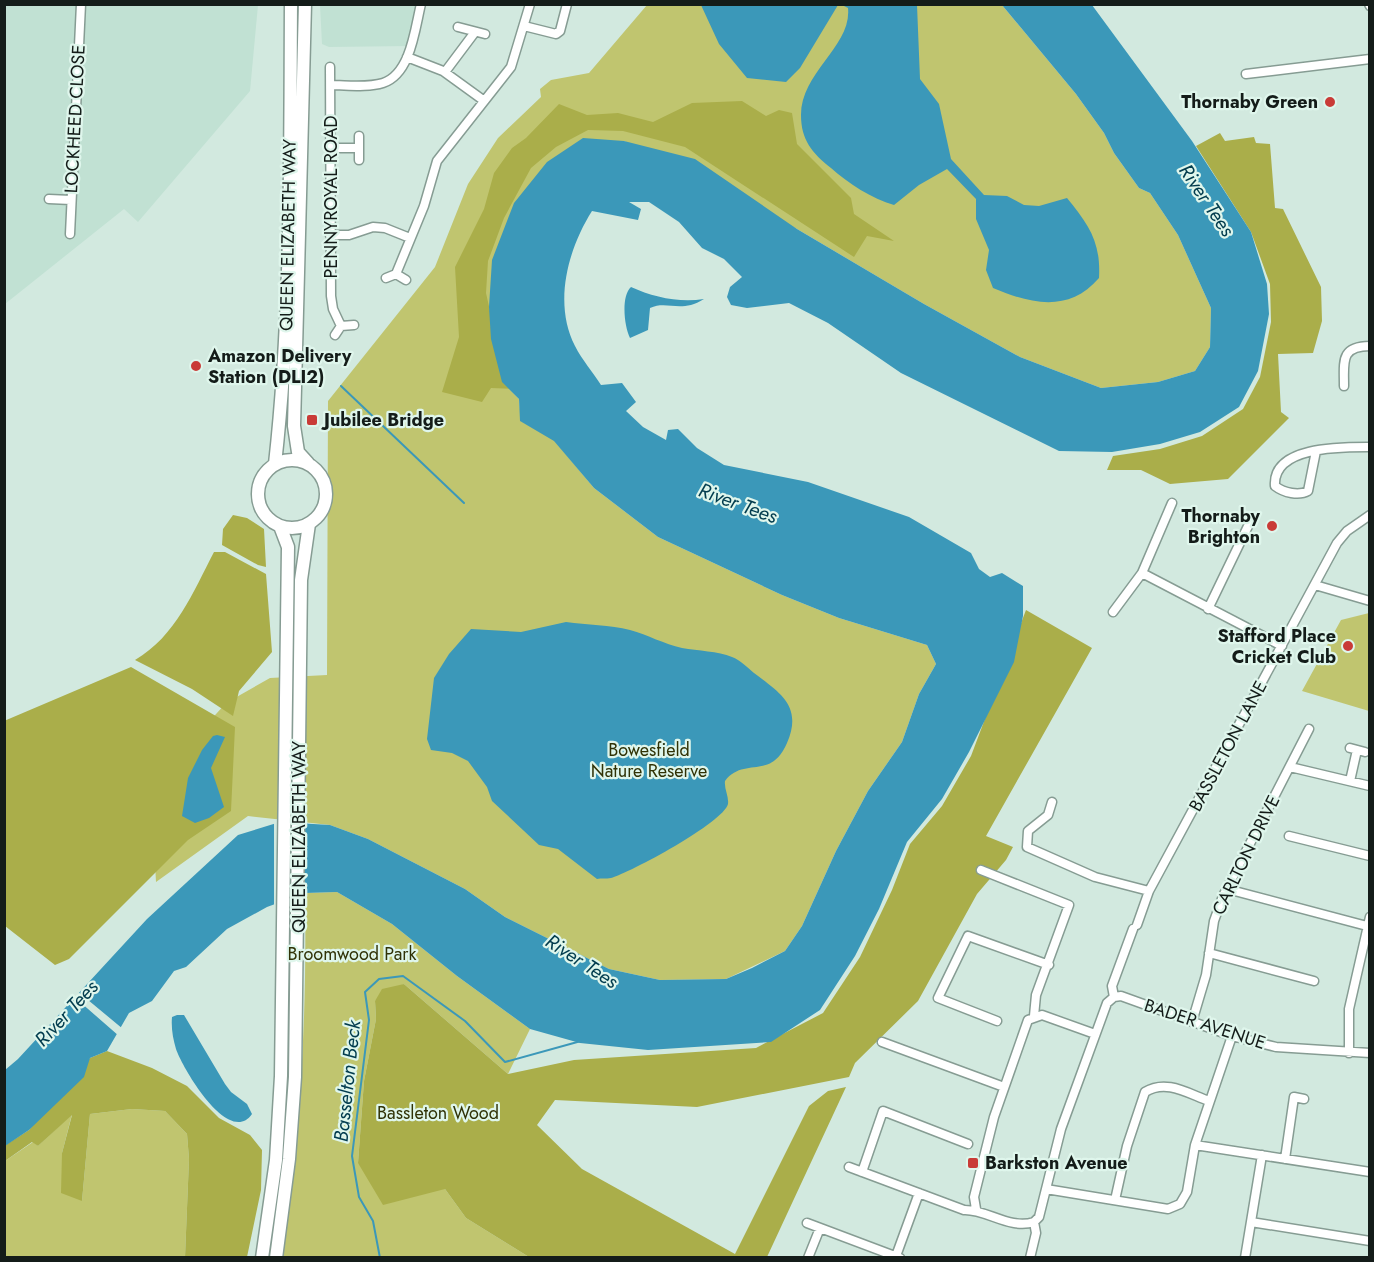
<svg xmlns="http://www.w3.org/2000/svg" width="1374" height="1262" viewBox="0 0 1374 1262" font-family="Jost,sans-serif">
	<style>
		.built { fill: #c1e1d3 }
		.green { fill: #c0c56f }
		.forest { fill: #aaae4a }
		.water { fill: #3b98b9 }
		.pier { fill: #d2e9df }
		.lines { fill: none; stroke-linecap: round; stroke-linejoin: round }
		.stream { stroke: #3b98b9; stroke-width: 2 }
		.street-casing { stroke: #869c93; stroke-width: 11 }
		.secondary-casing { stroke: #869c93; stroke-width: 15 }
		.street { stroke: #fff; stroke-width: 8 }
		.secondary { stroke: #fff; stroke-width: 12 }
		.poi-dot { fill: #c93b37; stroke: #dff6ec; stroke-width: 2 }
		.labels { text-anchor: middle; stroke-width: 4.5; stroke-linejoin: round; paint-order: stroke }
		.poi-label { font-size: 18px; font-weight: bold; fill: #141c19; stroke: #dff6ec; text-anchor: end }
		.street-label { font-size: 18px; fill: #141c19; stroke: #dff6ec }
		.park-label { font-size: 18px; fill: #303206; stroke: #dff6ec }
		.water-label { font-size: 20px; font-style: italic; fill: #023c4e; stroke: #dff6ec }
	</style>
	<rect width="100%" height="100%" fill="#d2e9df"/>
	<path class="built" d="M 5,5 L 258,5 L 250,91 L 138,222 L 124,209 L 5,304 Z
		M 320,5 L 422,5 L 410,46 L 329,47 L 322,44 Z"/>
	<path class="green" d="M 647,5 L 1002,5 L 1076,94 L 1104,133 L 1114,153 L 1139,188 L 1150,193 L 1178,235 L 1211,308 L 1210,347 L 1195,371 L 1158,382 L 1101,388 L 1020,357 L 924,304 L 797,229 L 624,141 L 502,381 L 519,399 L 521,421 L 554,440 L 594,488 L 658,537 L 782,595 L 839,618 L 927,645 L 936,664 L 919,694 L 902,742 L 868,791 L 836,851 L 802,926 L 785,951 L 726,979 L 660,980 L 609,969 L 505,917 L 465,889 L 368,839 L 330,825 L 248,816 L 156,882 L 151,786 L 226,703 L 270,678 L 327,675 L 328,401 L 435,267 L 468,184 L 498,138 L 541,97 L 540,89 L 551,80 L 589,73 Z
		M 1369,613 L 1369,711 L 1302,691 L 1341,620 Z
		M 337,892 L 392,924 L 457,976 L 530,1029 L 508,1074 L 404,984 L 375,1001 L 376,1019 L 364,1081 L 358,1163 L 445,1189 L 466,1218 L 529,1257 L 280,1258 C 301,1136 307,1016 305,893 Z
		M 132,1109 L 165,1111 L 187,1134 L 189,1159 L 185,1257 L 5,1258 L 5,1161 L 33,1142 L 38,1146 L 72,1114 L 62,1153 L 82,1201 L 90,1114 Z"/>
	<path class="forest" d="M 742,101 L 766,116 L 779,110 L 792,113 L 797,144 L 851,198 L 854,214 L 894,241 L 867,236 L 854,257 L 685,147 L 623,131 L 588,130 L 556,147 L 531,168 L 504,218 L 488,261 L 486,293 L 500,356 L 515,389 L 491,388 L 482,402 L 442,392 L 459,337 L 455,267 L 484,209 L 494,173 L 512,148 L 526,138 L 559,104 L 587,115 L 618,113 L 653,122 L 692,103 Z
		M 1220,133 L 1225,141 L 1254,137 L 1256,143 L 1270,144 L 1275,208 L 1283,209 L 1321,287 L 1322,321 L 1313,353 L 1278,354 L 1281,412 L 1289,418 L 1228,479 L 1170,484 L 1141,470 L 1107,470 L 1113,456 L 1160,449 L 1202,436 L 1243,409 L 1260,377 L 1271,322 L 1270,284 L 1251,232 L 1196,146 Z
		M 233,515 L 247,518 L 264,529 L 266,567 L 258,565 L 222,545 L 223,529 Z
		M 214,552 L 225,552 L 266,574 L 272,652 L 239,691 L 233,716 L 192,689 L 135,660 C 176,636 193,592 214,552 Z
		M 1026,610 L 1092,648 L 986,836 L 1013,847 L 1006,860 L 977,894 L 918,1001 L 855,1063 L 849,1077 L 697,1107 L 555,1100 L 537,1125 L 582,1169 L 735,1254 L 809,1106 L 828,1091 L 846,1087 L 767,1257 L 529,1257 L 466,1218 L 445,1189 L 383,1205 L 358,1163 L 364,1081 L 376,1019 L 375,1001 L 382,989 L 404,984 L 508,1074 L 574,1060 L 756,1048 L 823,1013 L 860,957 L 892,890 L 910,844 L 942,806 L 971,756 Z
		M 131,667 L 235,727 L 231,811 L 188,840 L 69,959 L 55,965 L 5,926 L 4,721 Z
		M 107,1051 L 152,1068 L 187,1086 L 219,1118 L 250,1135 L 262,1150 L 261,1190 L 247,1257 L 185,1257 L 189,1159 L 187,1134 L 165,1111 L 132,1109 L 90,1114 L 82,1201 L 61,1193 L 62,1153 L 72,1115 L 38,1146 L 32,1142 L 5,1161 L 4,1146 L 29,1130 L 90,1058 Z"/>
	<path class="water" d="M 701,5 L 838,5 L 800,68 L 786,82 L 747,78 L 719,44 Z
		M 842,5 L 917,5 L 920,79 L 939,104 L 951,159 L 984,195 L 1007,196 L 1024,205 L 1039,206 L 1067,198 C 1089,225 1101,242 1099,278 C 1069,313 1031,304 993,288 L 986,270 L 989,250 L 976,219 L 976,199 L 947,169 L 919,185 L 894,205 C 872,199 848,183 831,168 C 812,153 801,140 801,115 C 801,72 852,46 848,8 Z
		M 1002,5 L 1092,5 L 1192,141 L 1251,232 L 1267,284 L 1269,314 L 1258,371 L 1239,407 L 1200,432 L 1160,444 L 1112,452 L 1059,451 L 901,373 L 828,323 L 789,303 L 747,308 L 731,305 L 727,297 L 730,287 L 742,277 L 724,259 L 702,248 L 679,222 L 649,202 L 629,202 L 641,209 L 638,220 L 592,211 C 568,249 553,303 575,346 C 582,360 593,372 601,385 L 622,383 L 636,402 L 626,411 L 643,427 L 666,440 L 668,430 L 678,429 L 697,448 L 724,465 L 808,482 L 909,517 L 971,553 L 979,569 L 990,577 L 1002,573 L 1023,586 L 1023,616 L 1014,662 L 969,752 L 942,799 L 907,842 L 879,909 L 855,956 L 820,1010 L 771,1042 L 648,1050 L 580,1043 L 530,1029 L 457,976 L 392,924 L 337,892 L 305,893 L 267,907 L 227,929 L 186,967 L 174,971 L 152,1001 L 129,1013 L 107,1051 L 90,1058 L 84,1077 L 29,1130 L 5,1146 L 5,1070 L 18,1059 L 147,919 L 238,835 L 280,822 L 330,825 L 368,839 L 465,889 L 505,917 L 609,969 L 660,980 L 726,979 L 752,968 L 785,951 L 802,926 L 836,851 L 868,791 L 902,742 L 919,694 L 936,664 L 927,645 L 839,618 L 782,595 L 658,537 L 594,488 L 554,441 L 520,421 L 519,399 L 502,382 L 491,339 L 489,307 L 492,260 L 514,203 L 547,162 L 583,138 L 624,141 L 695,159 L 797,229 L 924,304 L 1020,357 L 1101,388 L 1158,382 L 1195,371 L 1210,347 L 1211,308 L 1178,235 L 1150,193 L 1139,188 L 1114,153 L 1104,133 L 1076,94 Z
		M 631,287 C 653,297 679,303 704,299 C 680,314 668,300 650,308 L 648,330 L 630,338 C 624,326 621,296 631,287 Z
		M 566,622 C 587,625 610,625 630,630 C 648,635 664,644 682,648 C 698,651 718,651 732,657 C 740,660 748,668 754,673 C 780,693 803,706 787,743 C 771,781 744,756 725,781 C 724,789 729,796 728,804 C 724,822 630,873 611,878 C 606,879 601,878 597,879 L 558,849 L 539,845 L 492,801 L 487,787 L 468,761 L 452,753 L 431,750 L 427,739 L 434,678 L 449,654 L 471,629 L 521,632 Z
		M 217,735 L 225,737 L 211,768 L 224,807 L 209,818 L 195,823 L 182,816 L 188,778 L 202,750 L 213,736 Z
		M 177,1015 L 184,1015 L 225,1084 L 231,1092 L 247,1104 L 252,1114 C 229,1147 183,1069 176,1049 C 173,1039 171,1028 172,1017 Z"/>
	<path class="pier" d="M 280,819 L 305,821 L 305,896 L 274,907 L 274,820 Z
		M 76,990 L 123,1029 L 119,1036 L 72,995 Z"/>
	<g class="lines">
		<path class="stream" d="M 341,386 L 464,503
			M 380,1258 L 373,1221 L 359,1197 L 352,1156 L 369,1020 L 365,992 L 379,979 L 403,976 L 465,1021 L 505,1062 L 581,1041"/>
		<defs>
			<path id="street" d="M 1369,4 L 1370,6
				M 524,26 L 556,34 L 560,31 L 567,4
				M 458,27 L 485,34
				M 407,57 L 443,71 L 483,100
				M 330,67 L 331,296 L 333,309 L 341,326
				M 445,72 L 475,32
				M 1246,74 L 1370,59
				M 330,85 C 347,85 367,88 383,83 C 411,74 415,28 421,4
				M 359,136 L 359,160
				M 331,148 L 359,148
				M 49,199 L 71,200
				M 70,234 L 81,4
				M 330,235 L 349,235 L 373,227 L 385,228 L 410,238
				M 396,274 L 406,280
				M 386,278 L 396,274 L 424,206 L 437,161 L 511,67 L 530,4
				M 335,335 L 341,326 L 354,325
				M 1344,386 C 1344,362 1340,346 1370,346
				M 1316,451 L 1308,491 C 1299,496 1284,493 1275,486 C 1272,446 1341,447 1370,447
				M 1142,573 L 1282,646
				M 1315,585 L 1370,601
				M 1208,609 L 1250,522
				M 1113,612 L 1142,573 L 1172,503
				M 1350,748 L 1365,752
				M 1290,767 L 1370,786
				M 1350,781 L 1357,750
				M 1052,802 L 1048,815 L 1028,831 L 1027,847 L 1095,877 L 1149,891
				M 1289,836 L 1370,856
				M 981,870 L 1069,905 L 1036,995 L 1034,1016
				M 1227,889 L 1367,926
				M 1137,925 L 1149,891 L 1337,543 L 1347,531 L 1370,515
				M 1209,953 L 1314,981
				M 1114,997 L 1121,996 L 1232,1036 L 1276,1047 L 1370,1053
				M 1114,997 L 1112,986 L 1133,929
				M 997,1021 L 938,998 L 968,936 L 1049,965
				M 1192,1022 L 1206,975 L 1214,921 L 1223,896 L 1309,729
				M 882,1042 L 1004,1087
				M 1349,1053 L 1349,1009 L 1370,917
				M 1195,1145 L 1370,1172
				M 1285,1159 L 1294,1097 L 1304,1099
				M 849,1167 L 964,1210 C 986,1209 1010,1230 1034,1222
				M 862,1172 L 883,1111 L 968,1144
				M 1046,1189 L 1168,1209 L 1180,1204 L 1187,1192 L 1195,1145 L 1232,1036
				M 1115,1200 L 1127,1146 L 1145,1092 C 1166,1079 1187,1093 1209,1101
				M 976,1209 L 974,1197 L 994,1117 L 1028,1020 L 1042,1015 L 1095,1034
				M 1251,1222 L 1370,1241
				M 807,1223 L 900,1258
				M 896,1256 L 919,1193
				M 808,1258 L 820,1228
				M 1030,1258 L 1036,1233 L 1034,1222 L 1039,1217 L 1061,1129 L 1107,1003 L 1114,997
				M 1245,1258 L 1262,1155"/>
			<path id="secondary" d="M 305,4 L 294,426 L 298,452 L 308,463
				M258 494a34 34 0 1 1 68 0a34 34 0 1 1-68 0Z
				M 275,464 C 292,312 290,158 291,4
				M 262,1258 L 276,1160 L 281,1076 L 288,547 L 280,526
				M 276,1258 L 289,1159 L 295,1077 L 301,580 L 309,524"/>
		</defs>
		<use href="#street" class="street-casing"/>
		<use href="#secondary" class="secondary-casing"/>
		<use href="#street" class="street"/>
		<use href="#secondary" class="secondary"/>
	</g>
	<g class="poi-dot">
		<circle cx="1330" cy="102" r="6"/>
		<circle cx="196" cy="366" r="6"/>
		<rect x="306" y="414" width="12" height="12" rx="3"/>
		<circle cx="1272" cy="526" r="6"/>
		<circle cx="1348" cy="646" r="6"/>
		<rect x="967" y="1157" width="12" height="12" rx="3"/>
	</g>
	<g class="labels">
		<g class="poi-label">
			<text x="1318" y="108">Thornaby Green</text>
			<text x="208" y="362" text-anchor="start">Amazon Delivery<tspan x="208" dy="21">Station (DLI2)</tspan></text>
			<text x="324" y="426" text-anchor="start">Jubilee Bridge</text>
			<text x="1260" y="522">Thornaby<tspan x="1260" dy="21">Brighton</tspan></text>
			<text x="1336" y="642">Stafford Place<tspan x="1336" dy="21">Cricket Club</tspan></text>
			<text x="985" y="1169" text-anchor="start">Barkston Avenue</text>
		</g>
		<g class="street-label">
			<text transform="translate(75 119) rotate(-87)" y="6">LOCKHEED CLOSE</text>
			<text transform="translate(331 197) rotate(-90)" y="6">PENNYROYAL ROAD</text>
			<text transform="translate(288 235) rotate(-89)" y="6">QUEEN ELIZABETH WAY</text>
			<text transform="translate(1228 746) rotate(-62)" y="6">BASSLETON LANE</text>
			<text transform="translate(299 837) rotate(-90)" y="6">QUEEN ELIZABETH WAY</text>
			<text transform="translate(1246 855) rotate(-64)" y="6">CARLTON DRIVE</text>
			<text transform="translate(1205 1024) rotate(18)" y="6">BADER AVENUE</text>
		</g>
		<g class="park-label">
			<text x="649" y="756">Bowesfield<tspan x="649" dy="21">Nature Reserve</tspan></text>
			<text x="352" y="960">Broomwood Park</text>
			<text x="438" y="1119">Bassleton Wood</text>
		</g>
		<g class="water-label">
			<text transform="translate(1207 200) rotate(56)" y="7">River Tees</text>
			<text transform="translate(738 503) rotate(20)" y="7">River Tees</text>
			<text transform="translate(582 961) rotate(33)" y="7">River Tees</text>
			<text transform="translate(66 1013) rotate(-47)" y="7">River Tees</text>
			<text transform="translate(347 1081) rotate(-84)" y="7">Basselton Beck</text>
		</g>
	</g>
	<rect width="1374" height="1262" fill="none" stroke="#141c19" stroke-width="12"/>
</svg>
